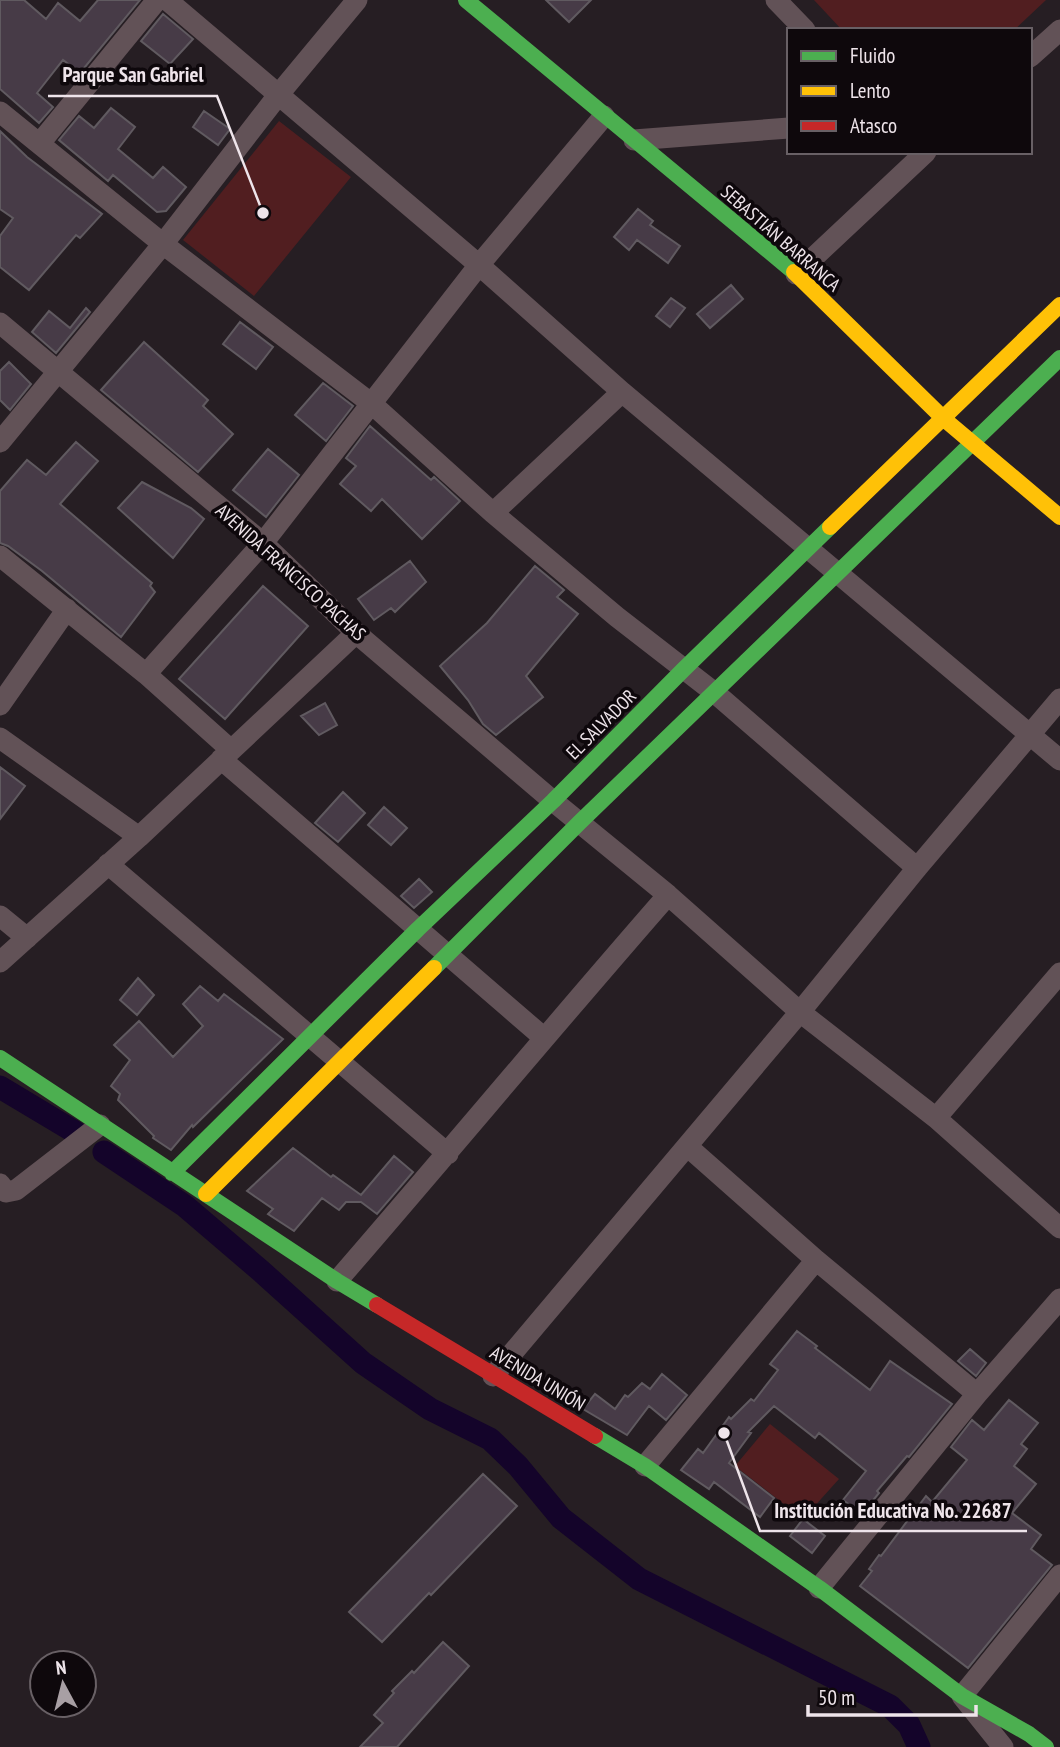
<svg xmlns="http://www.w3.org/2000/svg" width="1060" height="1747" viewBox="0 0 1060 1747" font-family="'PT Sans Narrow',sans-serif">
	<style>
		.green { fill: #511e20 }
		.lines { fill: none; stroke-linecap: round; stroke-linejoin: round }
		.canal { stroke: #14042a; stroke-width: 23 }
		.building { fill: #473b47; stroke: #605a60; stroke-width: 2 }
		.street { stroke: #625257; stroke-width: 21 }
		.fast { stroke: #4caf50; stroke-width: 16 }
		.slow { stroke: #ffc107; stroke-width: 16 }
		.jam { stroke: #c62828; stroke-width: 16 }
		.labels { text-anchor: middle; stroke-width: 7; stroke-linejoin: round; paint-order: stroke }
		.street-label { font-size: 19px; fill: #eee4ea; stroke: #0e080c }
		.leader { fill: none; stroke: #eee4ea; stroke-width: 2.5 }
		.callout-dot { fill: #eee4ea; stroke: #0e080c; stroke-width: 2.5 }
		.callout-label { font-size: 21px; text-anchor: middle; font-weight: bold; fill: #eee4ea; stroke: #0e080c; stroke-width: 7; stroke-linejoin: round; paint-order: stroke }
	</style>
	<rect width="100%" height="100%" fill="#261e23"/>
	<path class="green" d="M 814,0 L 1046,0 L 1014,30 L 842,30 Z
		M 279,121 L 351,177 L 254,296 L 183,240 Z
		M 770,1424 L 839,1479 L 803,1519 L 735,1466 Z"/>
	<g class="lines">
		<path class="canal" d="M 0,1087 L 75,1132
			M 104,1152 L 185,1206 L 261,1271 L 363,1363 L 430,1409 L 490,1439 L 518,1466 L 561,1518 L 639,1579 L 890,1706 L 909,1725 L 919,1747"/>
	</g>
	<path class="building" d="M 0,0 L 24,0 L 46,19 L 58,3 L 80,21 L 98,0 L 140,0 L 80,73 L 63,60 L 37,93 L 53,107 L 39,123 L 0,89 Z
		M 546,0 L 591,0 L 569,22 Z
		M 163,14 L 193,39 L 170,64 L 141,41 Z
		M 111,108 L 135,127 L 118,149 L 153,178 L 163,167 L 186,187 L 166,211 L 157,212 L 113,175 L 108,181 L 59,140 L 79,116 L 94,128 Z
		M 204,111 L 230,129 L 218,145 L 193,127 Z
		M 0,131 L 27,157 L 102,214 L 80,238 L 76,235 L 29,290 L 0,267 L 0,236 L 13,218 L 0,209 Z
		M 638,209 L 653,221 L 650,225 L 680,246 L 668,263 L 637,240 L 629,250 L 614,237 Z
		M 731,285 L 743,299 L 710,328 L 697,314 Z
		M 671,298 L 685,308 L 670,327 L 656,316 Z
		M 86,308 L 90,312 L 56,353 L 32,332 L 49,311 L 70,328 Z
		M 240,322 L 273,347 L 256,369 L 223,344 Z
		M 144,342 L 208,400 L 203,406 L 233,434 L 198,472 L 101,390 Z
		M 9,362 L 31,384 L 10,410 L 0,400 L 0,371 Z
		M 323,383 L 353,406 L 326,441 L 295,415 Z
		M 370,426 L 431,480 L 434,477 L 460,501 L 422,539 L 382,499 L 371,511 L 340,484 L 356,466 L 346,458 Z
		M 76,442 L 98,461 L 60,504 L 152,583 L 150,586 L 155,592 L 121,637 L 42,571 L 8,546 L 0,543 L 0,491 L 27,460 L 46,475 Z
		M 268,449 L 299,475 L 266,517 L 233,490 Z
		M 142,482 L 191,508 L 204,519 L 173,558 L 118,508 Z
		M 410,561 L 426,582 L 395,612 L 391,608 L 374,620 L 358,599 Z
		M 535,566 L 564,590 L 557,597 L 578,614 L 526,676 L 543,697 L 496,735 L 483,724 L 468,700 L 440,666 L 487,623 Z
		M 263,586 L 308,626 L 225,719 L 179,679 Z
		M 325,703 L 337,725 L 319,735 L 301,716 Z
		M 0,767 L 25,786 L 0,819 Z
		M 343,792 L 365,813 L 338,842 L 315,823 Z
		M 384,807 L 407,828 L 391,845 L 368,825 Z
		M 419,879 L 432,892 L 414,908 L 401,896 Z
		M 138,978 L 154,995 L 137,1015 L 120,1000 Z
		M 200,986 L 218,1001 L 224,994 L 283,1039 L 193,1127 L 192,1125 L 171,1150 L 153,1138 L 154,1136 L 118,1100 L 120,1094 L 111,1086 L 130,1060 L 114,1045 L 139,1021 L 173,1057 L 203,1026 L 183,1004 Z
		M 293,1148 L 331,1177 L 333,1175 L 361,1195 L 394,1156 L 413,1172 L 377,1214 L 361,1202 L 346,1202 L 339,1210 L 322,1198 L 294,1231 L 268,1214 L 273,1209 L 247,1191 Z
		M 797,1331 L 817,1346 L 815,1348 L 870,1390 L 890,1361 L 952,1404 L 909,1457 L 907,1456 L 877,1491 L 879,1493 L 862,1514 L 843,1500 L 866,1471 L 819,1433 L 815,1438 L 774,1406 L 748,1432 L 751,1433 L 729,1463 L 774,1498 L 760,1517 L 714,1482 L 709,1489 L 681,1470 L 698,1449 L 703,1453 L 729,1417 L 731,1419 L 751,1399 L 754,1401 L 778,1370 L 770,1364 Z
		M 970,1349 L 986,1363 L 976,1376 L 958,1361 Z
		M 662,1374 L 687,1395 L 666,1420 L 649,1406 L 627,1435 L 583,1409 L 595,1394 L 615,1409 L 625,1395 L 628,1397 L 642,1383 L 650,1389 Z
		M 1009,1400 L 1038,1423 L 1021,1444 L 1027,1449 L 1014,1466 L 1036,1484 L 1012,1513 L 1041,1535 L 1031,1549 L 1052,1565 L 968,1668 L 860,1586 L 872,1571 L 869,1569 L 879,1555 L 881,1556 L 926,1496 L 932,1502 L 967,1460 L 951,1447 L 972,1420 L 984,1430 Z
		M 483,1474 L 517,1506 L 431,1595 L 429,1593 L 382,1642 L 349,1612 Z
		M 803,1519 L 825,1536 L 812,1553 L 790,1536 Z
		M 443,1642 L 469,1666 L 397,1747 L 360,1747 L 383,1723 L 374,1715 L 394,1693 L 392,1691 L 412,1671 L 414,1673 Z"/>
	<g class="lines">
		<path class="street" d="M 167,0 L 479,265 L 622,392 L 1060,760
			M 776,0 L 805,30
			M 1030,57 L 1060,30
			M 0,112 L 163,244 L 372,404 L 493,513 L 617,617 L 715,693 L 917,868
			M 634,140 L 789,128
			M 40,143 L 157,0
			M 796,274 L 926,152
			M 0,323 L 263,543 L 356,633 L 553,801 L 668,895 L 800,1012 L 936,1118 L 1060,1228
			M 0,442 L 163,244 L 279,94 L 357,0
			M 493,513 L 622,392
			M 0,556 L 146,674 L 231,750
			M 146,674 L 263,543 L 479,265 L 604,116
			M 0,705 L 67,609
			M 0,738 L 139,837
			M 221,759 L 543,1037
			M 108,864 L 448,1154
			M 0,916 L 27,938
			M 0,962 L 139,837 L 356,633
			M 936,1118 L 1060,973
			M 687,1146 L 816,1260 L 977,1394
			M 0,1184 L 6,1192 L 16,1190 L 100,1125
			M 337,1281 C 448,1153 556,1023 668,895
			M 493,1376 L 800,1012 L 917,868 L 1060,699
			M 645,1466 L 816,1260
			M 819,1588 L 977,1394 L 1060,1299
			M 1003,1747 L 962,1696 L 1060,1575"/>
		<path class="fast" d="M 466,0 L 794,272
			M 434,968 L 580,822 L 1060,358
			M 0,1058 L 337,1281 L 377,1305
			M 172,1173 L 418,929 L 553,801 L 684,669 L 830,527
			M 595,1436 L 645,1466 L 819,1588 L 962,1696 L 1029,1734 L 1046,1747"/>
		<path class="slow" d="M 794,272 L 944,419 L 1060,517
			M 830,527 L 1060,305
			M 206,1194 L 434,968"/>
		<path class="jam" d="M 377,1305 L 595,1436"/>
	</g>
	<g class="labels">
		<g class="street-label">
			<text transform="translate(781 238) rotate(41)" y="7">SEBASTIÁN BARRANCA</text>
			<text transform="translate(291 572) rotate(42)" y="7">AVENIDA FRANCISCO PACHAS</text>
			<text transform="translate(601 724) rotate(-45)" y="7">EL SALVADOR</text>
			<text transform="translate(538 1378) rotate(31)" y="7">AVENIDA UNIÓN</text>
		</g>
	</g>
	<path class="leader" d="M263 213L217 96H48M724 1433L760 1531H1027"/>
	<g class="callout-dot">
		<circle cx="263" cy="213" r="7"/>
		<circle cx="724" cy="1433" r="7"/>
	</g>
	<g class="callout-label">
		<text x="133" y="82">Parque San Gabriel</text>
		<text x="893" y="1518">Institución Educativa No. 22687</text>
	</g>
	<rect x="787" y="28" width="245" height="126" fill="#0e080c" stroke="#686065" stroke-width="2"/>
	<rect x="801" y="51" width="35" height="10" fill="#4caf50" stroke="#686065" stroke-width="2"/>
	<text x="850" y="63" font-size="21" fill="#eee4ea">Fluido</text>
	<rect x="801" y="86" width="35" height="10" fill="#ffc107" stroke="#686065" stroke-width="2"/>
	<text x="850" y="98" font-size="21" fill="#eee4ea">Lento</text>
	<rect x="801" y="121" width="35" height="10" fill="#c62828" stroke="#686065" stroke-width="2"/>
	<text x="850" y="133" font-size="21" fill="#eee4ea">Atasco</text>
	<g transform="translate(63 1684) rotate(353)"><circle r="33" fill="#0e080c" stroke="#686065" stroke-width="2"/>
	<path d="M0-5L12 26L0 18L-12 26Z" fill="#a89fa4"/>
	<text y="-10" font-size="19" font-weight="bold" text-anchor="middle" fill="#eee4ea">N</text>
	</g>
	<path d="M808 1705v10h168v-10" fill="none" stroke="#eee4ea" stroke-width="3.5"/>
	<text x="818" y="1705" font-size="21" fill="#eee4ea" stroke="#0e080c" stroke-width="5" paint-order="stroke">50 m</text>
</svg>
